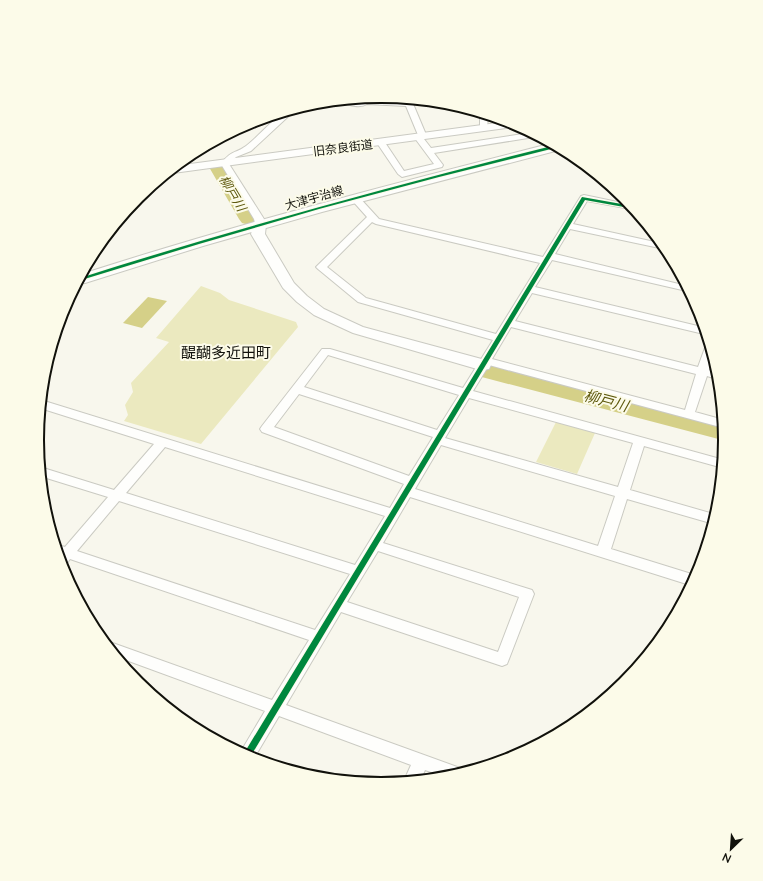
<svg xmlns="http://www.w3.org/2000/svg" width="763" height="881" viewBox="0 0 763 881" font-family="Lato,'Noto Sans JP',sans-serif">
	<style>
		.green { fill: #ebe9bf }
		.water { fill: #d5d088 }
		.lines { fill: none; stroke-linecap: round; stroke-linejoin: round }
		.river { fill: #d5d088; fill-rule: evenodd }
		.street-casing { stroke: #cacac2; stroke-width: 2 }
		.secondary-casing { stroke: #cacac2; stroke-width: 2 }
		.primary-casing { stroke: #cacac2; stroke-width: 2 }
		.street { fill: #fefefc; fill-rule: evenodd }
		.secondary { fill: #fefefc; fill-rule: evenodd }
		.primary { fill: #fefefc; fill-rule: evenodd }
		.cycleway-casing { stroke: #fcfbe9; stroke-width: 2 }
		.cycleway { fill: #00873e; fill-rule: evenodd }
		.labels { text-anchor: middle; stroke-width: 4; stroke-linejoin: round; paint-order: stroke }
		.far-street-label { font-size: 12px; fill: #11110b; stroke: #fcfbe9 }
		.far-water-label { font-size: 13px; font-style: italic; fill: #5e590d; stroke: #fcfbe9 }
		.neighbourhood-label { font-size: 15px; fill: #11110b; stroke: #fcfbe9 }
		.water-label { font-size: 15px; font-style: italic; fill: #5e590d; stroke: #fcfbe9 }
		.rim { fill: none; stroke: #11110b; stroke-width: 2 }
	</style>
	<rect width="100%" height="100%" fill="#f8f7ed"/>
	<path class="green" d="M 201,286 L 220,293 L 229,300 L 296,322 L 298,327 L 201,444 L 124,421 L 128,415 L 125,405 L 133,392 L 131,383 L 169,342 L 156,338 Z
		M 556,422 L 595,433 L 577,474 L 536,462 Z"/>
	<path class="water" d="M 148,297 L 167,301 L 142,328 L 123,323 Z"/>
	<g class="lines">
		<path class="river" d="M 218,161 L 225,163 L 227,167 L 259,219 L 256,223 L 249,225 L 242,223 L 239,219 L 209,167 L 211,163 Z
			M 487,362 L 724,423 L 726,441 L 478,376 L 475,370 L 478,364 Z"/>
		<defs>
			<path id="street" d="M 372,97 L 370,100 L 404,101 L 404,98 L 411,99 L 427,137 L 424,139 L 431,148 L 523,134 L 519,128 L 521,126 L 529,130 L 532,136 L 528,138 L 434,153 L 443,165 L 442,167 L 402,177 L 398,174 L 377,143 L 378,141 L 384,141 L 404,171 L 434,164 L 414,137 L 418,135 L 406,106 L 367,104 C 361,108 349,106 344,102 L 348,100 L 361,101 L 364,98 Z
				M 293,109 L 293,112 L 251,151 L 236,157 L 229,164 L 264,219 L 262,227 L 256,227 L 254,219 L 221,164 C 231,150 235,154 246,146 C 262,134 274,115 293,109 Z
				M 480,112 L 488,115 L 487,130 L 484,130 L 480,128 Z
				M 355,195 L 358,196 L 379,219 L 543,257 L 581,196 L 584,195 L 632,205 L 636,210 L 587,201 L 573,224 L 664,244 L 669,250 L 570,229 L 555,254 L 687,286 L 691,292 L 552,260 L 535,287 L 706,328 L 708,335 L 532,293 L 515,321 L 698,367 L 706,345 L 710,342 L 714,354 L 709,370 L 719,374 L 720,380 L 707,376 L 695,412 L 724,420 L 724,428 L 489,365 L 473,391 L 724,460 L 723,468 L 644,446 L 630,490 L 717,515 L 714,524 L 627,499 L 611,549 L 698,576 L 693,586 L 410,497 L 383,543 L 532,590 L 534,594 L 507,664 L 502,666 L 341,612 L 286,705 L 460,768 L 466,770 L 467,773 L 449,778 L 425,770 L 420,781 L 403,783 L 411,765 L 279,716 L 253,760 L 240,753 L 265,711 L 115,656 L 103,642 L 107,641 L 272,700 L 309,640 L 70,559 L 65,566 L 62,567 L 55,544 L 65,547 L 108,497 L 40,476 L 40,467 L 114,490 L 154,444 L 40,408 L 41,400 L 390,508 L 404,484 L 262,432 L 260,429 L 262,426 L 322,349 L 330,349 L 463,388 L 493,340 L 358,302 L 318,269 L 316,267 L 318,265 L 367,217 L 350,198 ZM 372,222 L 376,224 L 540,263 L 496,334 L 366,298 L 327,267 ZM 511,327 L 696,374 L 685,410 L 492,359 ZM 328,355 L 459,395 L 437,430 L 304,387 ZM 299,394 L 433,437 L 409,476 L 274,427 ZM 469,398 L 633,443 L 618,487 L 445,438 ZM 441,445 L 615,496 L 598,546 L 415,489 ZM 165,447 L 385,516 L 355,565 L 126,493 ZM 119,501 L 350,574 L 315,630 L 77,551 ZM 378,551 L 519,597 L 498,652 L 347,602 Z"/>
			<path id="secondary" d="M 511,121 L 521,126 L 166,174 L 175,166 Z
				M 259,221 L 264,222 L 266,225 L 265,234 L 294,283 L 307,296 L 324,309 L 363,327 L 489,361 L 491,365 L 489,369 L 483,370 L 477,369 L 353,333 L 314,315 L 297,302 L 283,288 L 251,234 L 254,222 Z"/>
			<path id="primary" d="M 553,143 L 563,149 L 322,212 L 203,246 L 85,283 L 76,284 L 82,274 C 237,224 395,183 553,143 Z"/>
		</defs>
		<use href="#street" class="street-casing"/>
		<use href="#secondary" class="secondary-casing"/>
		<use href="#primary" class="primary-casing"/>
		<use href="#street" class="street"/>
		<use href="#secondary" class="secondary"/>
		<use href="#primary" class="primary"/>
		<defs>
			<path id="cycleway" d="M 556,145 L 559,147 L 439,177 L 319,209 L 199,244 L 78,281 L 80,278 C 237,228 396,185 556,145 Z
				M 582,197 L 633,206 L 635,209 L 585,200 L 249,759 L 243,755 Z"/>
		</defs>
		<use href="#cycleway" class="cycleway-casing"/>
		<use href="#cycleway" class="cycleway"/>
	</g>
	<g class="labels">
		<g class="far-street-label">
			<text transform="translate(343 148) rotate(-7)" y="4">旧奈良街道</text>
			<text transform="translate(314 198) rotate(-16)" y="4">大津宇治線</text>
		</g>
		<g class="far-water-label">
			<text transform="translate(233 193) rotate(59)" y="5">柳戸川</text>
		</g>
		<g class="neighbourhood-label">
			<text x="226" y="358">醍醐多近田町</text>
		</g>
		<g class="water-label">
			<text transform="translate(606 401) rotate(15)" y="5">柳戸川</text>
		</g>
	</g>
	<path d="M0 0H763V881H0ZM44 440a337 337 0 1 1 674 0a337 337 0 1 1-674 0Z" fill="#fcfbe9" fill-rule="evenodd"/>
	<path class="rim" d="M44 440a337 337 0 1 1 674 0a337 337 0 1 1-674 0Z"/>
	<g transform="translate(731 849) rotate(205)" stroke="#fcfbe9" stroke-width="3" paint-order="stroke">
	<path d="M0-3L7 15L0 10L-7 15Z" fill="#11110b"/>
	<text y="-6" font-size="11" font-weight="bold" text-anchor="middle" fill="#11110b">N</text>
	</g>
</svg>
